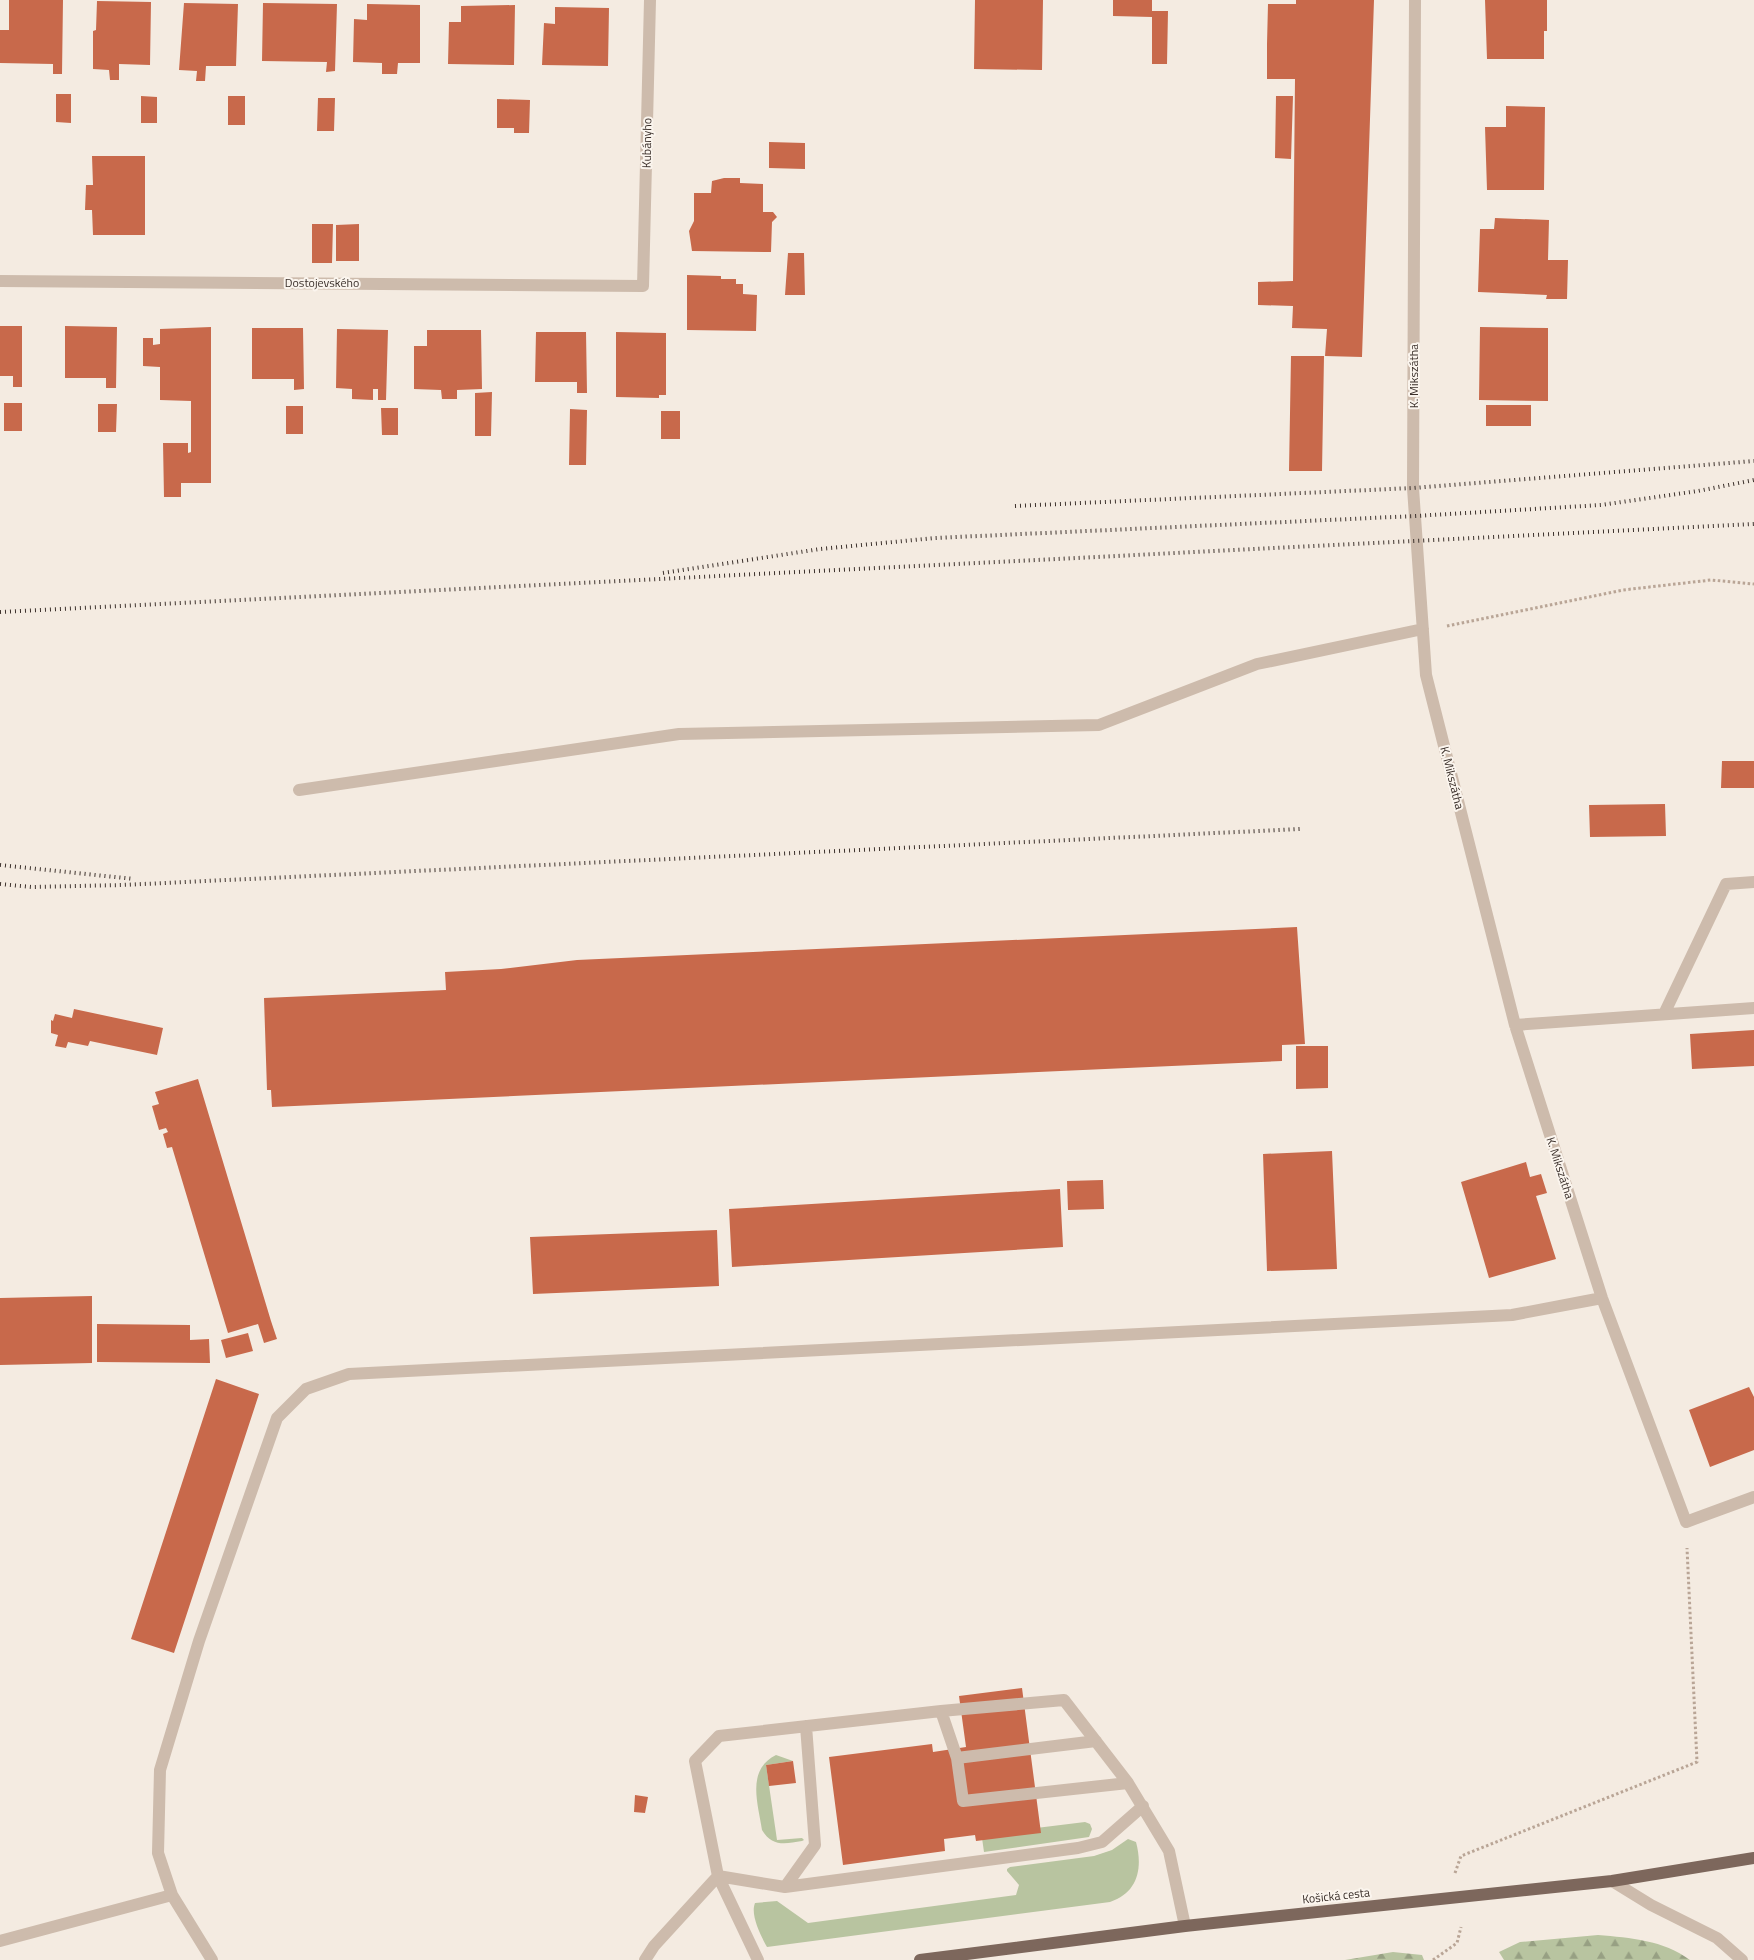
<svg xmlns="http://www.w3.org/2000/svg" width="1754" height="1960" viewBox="0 0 1754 1960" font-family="'Titillium Web',sans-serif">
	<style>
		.green { fill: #b8c4a0 }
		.forest { fill: url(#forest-firs) }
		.building { fill: #c8694b }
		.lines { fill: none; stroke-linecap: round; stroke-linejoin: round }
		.path { stroke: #b9a596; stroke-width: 3; stroke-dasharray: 2.5 2.5; stroke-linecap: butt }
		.minor { stroke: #cdbbac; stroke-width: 12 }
		.major { stroke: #7d675c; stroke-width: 12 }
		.rail { stroke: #3b302b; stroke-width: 4; stroke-dasharray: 1 4; stroke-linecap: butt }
		.labels { text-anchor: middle; stroke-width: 4; stroke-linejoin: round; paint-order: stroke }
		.street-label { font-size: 12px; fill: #3b302b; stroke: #fbf5ee }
	</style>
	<defs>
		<pattern id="forest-firs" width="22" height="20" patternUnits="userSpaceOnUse" patternTransform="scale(1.25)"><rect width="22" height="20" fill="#b8c4a0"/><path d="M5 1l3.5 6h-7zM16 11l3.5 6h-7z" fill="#97a083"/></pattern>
	</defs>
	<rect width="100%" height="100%" fill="#f4ebe1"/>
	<path class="green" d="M 776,1755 L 793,1761 L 766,1765 L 777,1840 L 802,1838 L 804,1840 L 802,1841 C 785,1844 772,1847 762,1830 C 758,1803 746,1770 776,1755 Z
		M 1085,1822 L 1090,1824 L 1092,1829 L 1089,1837 L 984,1852 L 982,1838 L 1020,1830 Z
		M 1128,1839 L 1136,1842 C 1143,1868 1138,1893 1110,1902 L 767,1947 C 761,1936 750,1915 755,1903 L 777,1901 L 808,1923 L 1016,1895 L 1019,1885 L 1007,1871 L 1007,1869 L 1010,1867 L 1094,1856 L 1112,1850 Z"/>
	<path class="forest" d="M 1598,1935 C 1631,1938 1663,1940 1690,1960 L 1504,1960 L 1499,1952 L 1520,1942 Z
		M 1393,1952 L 1422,1955 L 1424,1960 L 1345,1960 Z"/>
	<path class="building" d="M 9,0 L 63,0 L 62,74 L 53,74 L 53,64 L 0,63 L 0,30 L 9,30 Z
		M 975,0 L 1043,0 L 1042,70 L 974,69 Z
		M 1113,0 L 1152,0 L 1152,11 L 1168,11 L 1167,64 L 1152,64 L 1152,17 L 1113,16 Z
		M 1296,0 L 1374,0 L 1362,357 L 1325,356 L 1327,329 L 1292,328 L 1293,306 L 1258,305 L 1258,282 L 1293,281 L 1295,79 L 1267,79 L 1267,44 L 1268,4 L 1296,4 Z
		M 1485,0 L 1547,0 L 1547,31 L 1544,31 L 1544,59 L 1487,59 Z
		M 97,1 L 151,2 L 150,65 L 119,64 L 119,80 L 110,80 L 109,70 L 93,69 L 93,31 L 96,30 Z
		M 184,3 L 238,4 L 236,66 L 206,66 L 205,81 L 196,81 L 197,71 L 179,70 Z
		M 263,3 L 337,4 L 335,71 L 326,72 L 327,62 L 262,61 Z
		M 367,4 L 420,5 L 420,63 L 398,63 L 397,74 L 382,74 L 382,63 L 353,62 L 354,19 L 367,20 Z
		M 515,5 L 514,65 L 448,64 L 449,22 L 461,22 L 461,6 Z
		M 555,7 L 609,8 L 608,66 L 542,65 L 544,23 L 555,24 Z
		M 56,94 L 71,94 L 71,123 L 56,122 Z
		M 141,96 L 157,97 L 157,123 L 141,123 Z
		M 228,96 L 245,96 L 245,125 L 228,125 Z
		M 1276,96 L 1293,96 L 1291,159 L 1275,158 Z
		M 318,98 L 335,98 L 334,131 L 317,131 Z
		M 497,99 L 530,100 L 529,133 L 514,133 L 514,128 L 497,128 Z
		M 1506,106 L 1545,107 L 1544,190 L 1487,190 L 1485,127 L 1506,127 Z
		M 769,142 L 805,143 L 805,169 L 769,168 Z
		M 92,156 L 145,156 L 145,235 L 93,235 L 92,210 L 85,210 L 86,185 L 93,185 Z
		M 724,178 L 740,178 L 740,183 L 763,184 L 763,212 L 773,212 L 777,217 L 772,222 L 771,252 L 692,251 L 689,231 L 694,221 L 694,193 L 711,193 L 712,181 Z
		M 1495,218 L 1549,220 L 1548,260 L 1568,260 L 1567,299 L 1546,299 L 1547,295 L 1478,292 L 1480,229 L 1494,229 Z
		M 312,224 L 333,224 L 332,263 L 312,263 Z
		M 359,224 L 359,261 L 336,261 L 336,225 Z
		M 788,253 L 804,253 L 805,295 L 785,295 Z
		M 687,275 L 721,276 L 721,279 L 736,279 L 736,284 L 743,284 L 743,294 L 757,295 L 756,331 L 687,330 Z
		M 0,326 L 22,326 L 22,387 L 13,387 L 13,376 L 0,376 Z
		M 65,326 L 117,327 L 116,388 L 106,388 L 106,378 L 65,378 Z
		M 211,327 L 211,483 L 181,483 L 181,497 L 164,497 L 163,443 L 188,443 L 188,453 L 191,452 L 191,401 L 160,400 L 160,367 L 143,366 L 143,338 L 153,338 L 153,345 L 160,344 L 160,329 Z
		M 1480,327 L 1548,328 L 1548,401 L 1479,400 Z
		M 252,328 L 303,328 L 304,389 L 294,390 L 294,379 L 252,379 Z
		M 337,329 L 388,330 L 386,400 L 378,400 L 378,389 L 373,389 L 373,400 L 352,399 L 352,389 L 336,388 Z
		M 427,330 L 481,330 L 482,389 L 457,390 L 457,399 L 442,399 L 441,390 L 414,389 L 414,346 L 427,346 Z
		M 536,332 L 586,332 L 587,393 L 577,393 L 577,382 L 535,382 Z
		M 616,332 L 666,333 L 666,395 L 659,395 L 659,398 L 616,397 Z
		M 1291,356 L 1324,356 L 1322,471 L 1289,471 Z
		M 492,392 L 491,436 L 475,436 L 475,393 Z
		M 4,403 L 22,403 L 22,431 L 4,431 Z
		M 98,404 L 117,404 L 116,432 L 98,432 Z
		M 1486,405 L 1531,405 L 1531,426 L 1486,426 Z
		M 286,406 L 303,406 L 303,434 L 286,434 Z
		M 381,408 L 398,408 L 398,435 L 382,435 Z
		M 570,409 L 587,410 L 586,465 L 569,465 Z
		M 661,411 L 680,411 L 680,439 L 661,439 Z
		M 1722,761 L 1754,761 L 1754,788 L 1721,788 Z
		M 1665,804 L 1666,836 L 1590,837 L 1589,805 Z
		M 1297,927 L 1305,1044 L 1282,1045 L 1282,1061 L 272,1107 L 271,1090 L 267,1090 L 264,998 L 446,990 L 445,972 L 501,969 L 577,960 Z
		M 74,1009 L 163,1028 L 157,1055 L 90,1041 L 88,1046 L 68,1042 L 66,1048 L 55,1046 L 58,1035 L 51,1033 L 51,1020 L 53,1021 L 55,1014 L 72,1018 Z
		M 1754,1030 L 1754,1066 L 1692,1069 L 1690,1034 Z
		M 1296,1046 L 1328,1046 L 1328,1088 L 1296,1089 Z
		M 198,1079 L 271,1321 L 277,1339 L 264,1343 L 258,1324 L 228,1333 L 172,1147 L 167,1148 L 163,1134 L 168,1132 L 166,1128 L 159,1130 L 152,1106 L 159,1104 L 155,1092 Z
		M 1332,1151 L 1337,1269 L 1267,1271 L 1263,1154 Z
		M 1526,1162 L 1530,1177 L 1541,1174 L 1547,1193 L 1536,1196 L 1556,1259 L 1489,1278 L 1461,1182 Z
		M 1103,1180 L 1104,1209 L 1068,1210 L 1067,1181 Z
		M 1060,1189 L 1063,1247 L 732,1267 L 729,1209 Z
		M 717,1230 L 719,1286 L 533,1294 L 530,1237 Z
		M 92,1296 L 92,1363 L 0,1365 L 0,1298 Z
		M 97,1324 L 190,1325 L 190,1340 L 209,1339 L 210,1363 L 97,1362 Z
		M 248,1333 L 253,1351 L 226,1358 L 221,1340 Z
		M 216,1379 L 259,1394 L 174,1653 L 131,1639 Z
		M 1749,1387 L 1754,1397 L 1754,1450 L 1710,1467 L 1689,1410 Z
		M 1022,1688 L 1041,1833 L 976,1841 L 975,1835 L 944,1839 L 945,1851 L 843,1865 L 829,1757 L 932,1744 L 933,1752 L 966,1747 L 959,1696 Z
		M 793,1761 L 796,1783 L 769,1786 L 766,1765 Z
		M 635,1795 L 648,1797 L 645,1813 L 634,1812 Z"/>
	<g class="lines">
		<path class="path" d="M 1447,626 L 1623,590 L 1711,580 L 1754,584
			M 1455,1873 L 1461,1856 L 1697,1762 L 1687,1548
			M 1433,1960 L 1457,1943 L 1461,1927"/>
		<path class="minor" d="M 1415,0 L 1413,488 L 1426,675 L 1515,1025 L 1602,1298 L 1686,1522 L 1754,1497
			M 0,281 L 643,286 L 650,0
			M 299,790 L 679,734 L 1099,725 L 1257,664 L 1423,629
			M 1664,1014 L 1726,884 L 1754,882
			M 1515,1025 L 1754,1008
			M 941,1711 L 957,1758 L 963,1801 L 1128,1783
			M 957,1758 L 1096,1741
			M 718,1876 L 785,1887 L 1078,1848 L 1102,1842 L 1143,1806
			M 718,1876 L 758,1960
			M 1612,1881 L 1651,1905 L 1717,1938 L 1742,1960
			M 785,1887 L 815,1845 L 806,1726
			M 0,1941 L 172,1895
			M 212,1960 L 172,1895 L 158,1853 L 160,1770 L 199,1641 L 277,1418 L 306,1389 L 349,1374 L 1512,1315 L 1602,1298
			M 645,1960 L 654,1946 L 718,1876 L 695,1761 L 719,1736 L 941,1711 L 1064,1700 L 1128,1783 L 1169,1851 L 1185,1926"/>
		<path class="major" d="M 920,1960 L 1185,1926 L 1612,1881 L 1754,1858"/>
		<path class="rail" d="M 1015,506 L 1413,488 L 1754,461
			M 663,573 L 820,549 L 935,538 L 1415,516 L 1601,505 L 1698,491 L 1754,480
			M 0,612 L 1754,524
			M 0,865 L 134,879
			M 0,884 L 32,887 L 122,885 L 1300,829"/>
	</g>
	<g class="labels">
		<g class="street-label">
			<text transform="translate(647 143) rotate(-89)" y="4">Kubányho</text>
			<text x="322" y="287">Dostojevského</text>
			<text transform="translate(1414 376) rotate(-90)" y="4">K. Mikszátha</text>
			<text transform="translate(1452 778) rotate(76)" y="4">K. Mikszátha</text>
			<text transform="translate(1560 1168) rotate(72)" y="4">K. Mikszátha</text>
			<text transform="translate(1336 1896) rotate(-6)" y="4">Košická cesta</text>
		</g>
	</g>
</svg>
